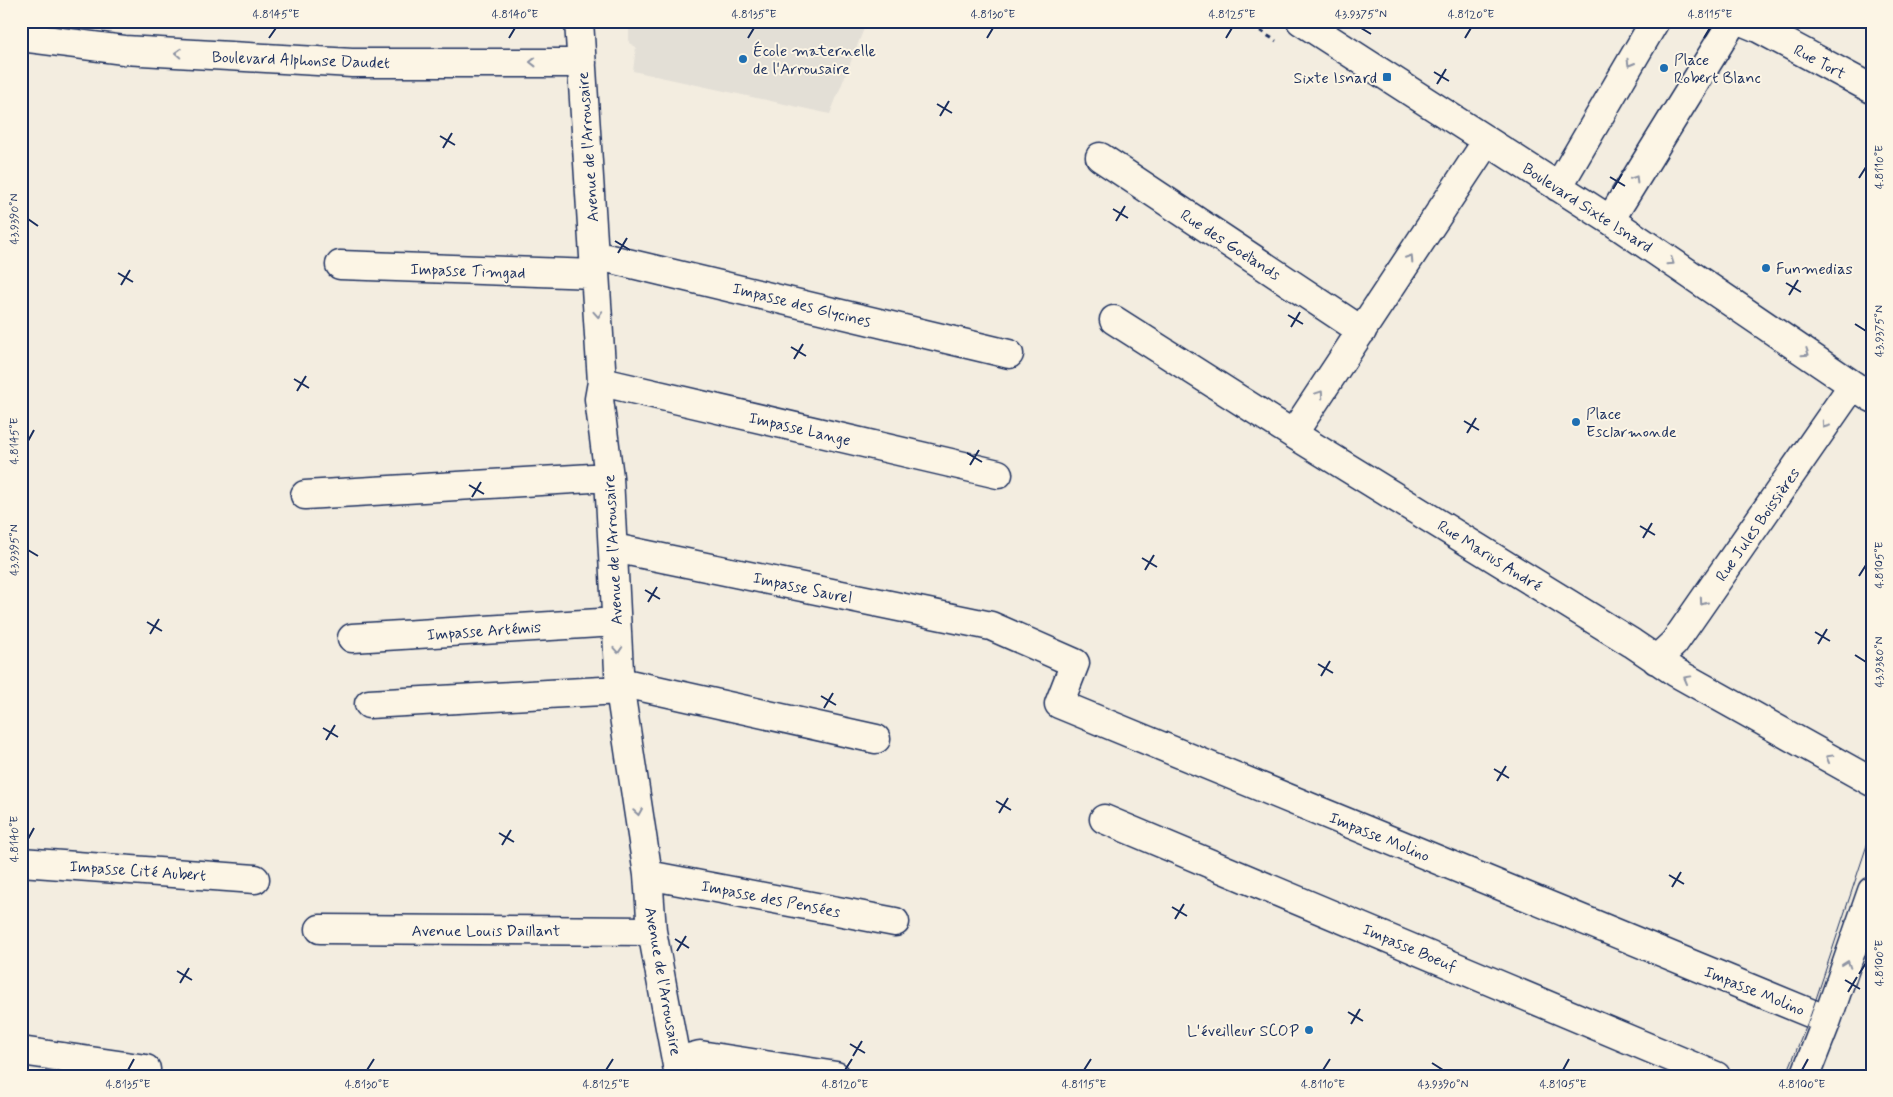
<svg xmlns="http://www.w3.org/2000/svg" width="1893" height="1097" viewBox="0 0 1893 1097" font-family="Mynerve,sans-serif">
	<style>
		.built { fill: #e3dfd6 }
		.lines { fill: none; stroke-linecap: round; stroke-linejoin: round }
		.minor-casing { stroke: #1b2f5e; stroke-width: 31 }
		.path { stroke: #1b2f5e; stroke-width: 3; stroke-dasharray: 5 4; stroke-linecap: butt }
		.minor { stroke: #fcf5e5; stroke-width: 28 }
		.tram { stroke: #1b2f5e; stroke-width: 1 }
		.oneway { stroke: #8c92a2 }
		.ticks { fill: none; stroke: #1b2f5e; stroke-width: 2 }
		.poi-dot { fill: #1f6fb2; stroke: #fcf5e5; stroke-width: 2 }
		.labels { text-anchor: middle; stroke-width: 4; stroke-linejoin: round; paint-order: stroke }
		.poi-label { font-size: 16px; fill: #1b2f5e; stroke: #fcf5e5; text-anchor: start }
		.street-label { font-size: 16px; fill: #1b2f5e; stroke: #fcf5e5 }
		.neatline { fill: none; stroke: #1b2f5e; stroke-width: 2 }
		.ticks-label { font-size: 12px; text-anchor: middle; fill: #1b2f5e }
	</style>
	<rect width="100%" height="100%" fill="#f3ede0"/>
	<filter id="ink" filterUnits="userSpaceOnUse"><feTurbulence type="fractalNoise" baseFrequency=".02" numOctaves="2"/><feDisplacementMap in="SourceGraphic" scale="10" xChannelSelector="R" yChannelSelector="G"/><feConvolveMatrix kernelMatrix="1 2 1 2 8 2 1 2 1" color-interpolation-filters="sRGB"/></filter>
	<g filter="url(#ink)">
		<path class="built" d="M 629,21 L 867,21 L 830,114 L 633,71 L 636,47 L 629,43 Z"/>
		<g class="lines">
			<defs>
				<path id="minor" d="M 579,21 L 602,382 L 599,399 L 609,477 L 620,690 L 648,875 L 652,931 L 679,1076
					M 1301,21 L 1610,220 L 1872,398
					M 1741,21 L 1758,28 L 1872,89
					M 21,37 L 124,50 L 352,63 L 582,63
					M 1100,157 L 1362,331
					M 1558,187 L 1655,21
					M 1610,220 L 1733,21
					M 594,255 L 1009,354
					M 340,265 L 595,274
					M 1114,320 L 1293,434 L 1632,643 L 1675,672 L 1872,782
					M 602,382 L 998,474
					M 1293,434 L 1487,141
					M 305,495 L 609,477
					M 614,548 L 991,626 L 1075,663 L 1059,704 L 1827,1020
					M 352,638 L 616,622
					M 1656,660 L 1674,643 L 1853,385
					M 620,682 L 876,739
					M 369,704 L 620,690
					M 1104,819 L 1716,1076
					M 21,862 L 255,879
					M 648,875 L 895,922
					M 320,929 L 652,931
					M 21,1051 L 146,1069
					M 677,1061 L 700,1055 L 836,1076
					M 1805,1076 L 1827,1020 L 1872,891"/>
			</defs>
			<use href="#minor" class="minor-casing"/>
			<path class="path" d="M 1245,21 L 1276,41"/>
			<use href="#minor" class="minor"/>
			<path class="tram" d="M 1786,1076 L 1811,1014 L 1872,830"/>
		</g>
		<defs><path id="oneway-chevron" d="M-2-3.5L2.5 0L-2 3.5" fill="none" stroke-width="1.6" stroke-linecap="round" stroke-linejoin="round" transform="scale(1.25)"/></defs>
		<g class="oneway">
			<use href="#oneway-chevron" transform="translate(178 53) rotate(-177)"/>
			<use href="#oneway-chevron" transform="translate(533 62) rotate(180)"/>
			<use href="#oneway-chevron" transform="translate(1630 63) rotate(120)"/>
			<use href="#oneway-chevron" transform="translate(1635 179) rotate(-58)"/>
			<use href="#oneway-chevron" transform="translate(1410 258) rotate(-57)"/>
			<use href="#oneway-chevron" transform="translate(1671 262) rotate(34)"/>
			<use href="#oneway-chevron" transform="translate(598 314) rotate(86)"/>
			<use href="#oneway-chevron" transform="translate(1806 353) rotate(34)"/>
			<use href="#oneway-chevron" transform="translate(1320 394) rotate(-56)"/>
			<use href="#oneway-chevron" transform="translate(1825 425) rotate(125)"/>
			<use href="#oneway-chevron" transform="translate(1703 602) rotate(125)"/>
			<use href="#oneway-chevron" transform="translate(618 650) rotate(86)"/>
			<use href="#oneway-chevron" transform="translate(1687 679) rotate(-151)"/>
			<use href="#oneway-chevron" transform="translate(1829 758) rotate(-151)"/>
			<use href="#oneway-chevron" transform="translate(638 812) rotate(81)"/>
			<use href="#oneway-chevron" transform="translate(1847 964) rotate(-71)"/>
		</g>
	</g>
	<path class="ticks" d="M 1361,28 L 1371,34M 269,38 L 276,28M 509,38 L 515,28M 748,38 L 754,28M 987,38 L 993,28M 1226,38 L 1232,28M 1465,38 L 1471,28M 1704,38 L 1710,28M 1434,72 L 1449,81M 1437,84 L 1446,69M 937,104 L 952,113M 940,116 L 949,101M 440,136 L 455,145M 443,148 L 452,133M 1610,177 L 1625,186M 1859,178 L 1866,167M 1613,189 L 1622,174M 1113,209 L 1128,218M 28,219 L 38,226M 1116,221 L 1125,206M 615,241 L 630,250M 618,253 L 627,238M 118,273 L 133,282M 1786,283 L 1801,292M 121,285 L 130,270M 1789,295 L 1798,280M 1288,315 L 1303,324M 1855,324 L 1866,331M 1291,327 L 1300,312M 791,347 L 806,356M 794,359 L 803,344M 294,379 L 309,388M 297,391 L 306,376M 1464,421 L 1479,430M 1467,433 L 1476,418M 28,441 L 34,430M 967,453 L 982,462M 970,465 L 979,450M 469,485 L 484,494M 472,497 L 481,482M 1640,526 L 1655,535M 1643,538 L 1652,523M 28,550 L 38,556M 1142,558 L 1157,567M 1145,570 L 1154,555M 1859,576 L 1866,565M 645,590 L 660,599M 648,602 L 657,587M 147,622 L 162,631M 1815,632 L 1830,641M 150,634 L 159,619M 1818,644 L 1827,629M 1855,655 L 1866,662M 1318,664 L 1333,673M 1321,676 L 1330,661M 821,696 L 836,705M 824,708 L 833,693M 323,728 L 338,737M 326,740 L 335,725M 1494,769 L 1509,778M 1497,781 L 1506,766M 996,801 L 1011,810M 999,813 L 1008,798M 499,833 L 514,842M 28,839 L 34,828M 502,845 L 511,830M 1669,875 L 1684,884M 1672,887 L 1681,872M 1172,907 L 1187,916M 1175,919 L 1184,904M 675,939 L 689,948M 677,951 L 686,936M 177,971 L 192,980M 1859,974 L 1866,963M 1845,980 L 1860,989M 180,983 L 189,968M 1848,992 L 1857,977M 1348,1012 L 1363,1021M 1351,1024 L 1360,1009M 850,1044 L 865,1053M 853,1056 L 862,1041M 1432,1063 L 1443,1070M 128,1070 L 134,1059M 367,1070 L 374,1059M 606,1070 L 613,1059M 845,1070 L 852,1059M 1084,1070 L 1091,1059M 1323,1070 L 1330,1059M 1563,1070 L 1569,1059M 1802,1070 L 1808,1059"/>
	<g class="poi-dot">
		<circle cx="743" cy="59" r="5"/>
		<circle cx="1664" cy="68" r="5"/>
		<rect x="1382" y="72" width="10" height="10" rx="2.5"/>
		<circle cx="1766" cy="268" r="5"/>
		<circle cx="1576" cy="422" r="5"/>
		<circle cx="1309" cy="1030" r="5"/>
	</g>
	<g class="labels">
		<g class="poi-label">
			<text x="753" y="56">École maternelle<tspan x="753" dy="18">de l'Arrousaire</tspan></text>
			<text x="1674" y="65">Place<tspan x="1674" dy="18">Robert Blanc</tspan></text>
			<text x="1377" y="83" text-anchor="end">Sixte Isnard</text>
			<text x="1776" y="274">Funmedias</text>
			<text x="1586" y="419">Place<tspan x="1586" dy="18">Esclarmonde</tspan></text>
			<text x="1299" y="1036" text-anchor="end">L'éveilleur SCOP</text>
		</g>
		<g class="street-label">
			<text transform="translate(301 59) rotate(2)" y="6">Boulevard Alphonse Daudet</text>
			<text transform="translate(1820 61) rotate(28)" y="6">Rue Tort</text>
			<text transform="translate(587 147) rotate(-94)" y="6">Avenue de l'Arrousaire</text>
			<text transform="translate(1588 207) rotate(33)" y="6">Boulevard Sixte Isnard</text>
			<text transform="translate(1231 244) rotate(33)" y="6">Rue des Goëlands</text>
			<text transform="translate(468 270) rotate(2)" y="6">Impasse Timgad</text>
			<text transform="translate(802 304) rotate(14)" y="6">Impasse des Glycines</text>
			<text transform="translate(800 428) rotate(13)" y="6">Impasse Lange</text>
			<text transform="translate(1757 524) rotate(-55)" y="6">Rue Jules Boissières</text>
			<text transform="translate(612 550) rotate(-93)" y="6">Avenue de l'Arrousaire</text>
			<text transform="translate(1490 555) rotate(32)" y="6">Rue Marius André</text>
			<text transform="translate(803 587) rotate(12)" y="6">Impasse Saurel</text>
			<text transform="translate(484 630) rotate(-4)" y="6">Impasse Artémis</text>
			<text transform="translate(1380 836) rotate(22)" y="6">Impasse Molino</text>
			<text transform="translate(138 870) rotate(4)" y="6">Impasse Cité Aubert</text>
			<text transform="translate(771 898) rotate(11)" y="6">Impasse des Pensées</text>
			<text x="486" y="936">Avenue Louis Daillant</text>
			<text transform="translate(1410 947) rotate(23)" y="6">Impasse Boeuf</text>
			<text transform="translate(664 981) rotate(80)" y="6">Avenue de l'Arrousaire</text>
			<text transform="translate(1755 990) rotate(22)" y="6">Impasse Molino</text>
		</g>
	</g>
	<rect width="1893" height="1097" fill="none" stroke="#fcf5e5" stroke-width="55"/>
	<rect x="28" y="28" width="1838" height="1042" class="neatline"/>
	<g class="ticks-label">
		<text x="276" y="18">4.8145°E</text>
		<text x="515" y="18">4.8140°E</text>
		<text x="754" y="18">4.8135°E</text>
		<text x="993" y="18">4.8130°E</text>
		<text x="1232" y="18">4.8125°E</text>
		<text x="1361" y="18">43.9375°N</text>
		<text x="1471" y="18">4.8120°E</text>
		<text x="1710" y="18">4.8115°E</text>
		<text transform="translate(1879 167) rotate(-90)" y="4">4.8110°E</text>
		<text transform="translate(14 219) rotate(-90)" y="4">43.9390°N</text>
		<text transform="translate(1879 331) rotate(-90)" y="4">43.9375°N</text>
		<text transform="translate(14 441) rotate(-90)" y="4">4.8145°E</text>
		<text transform="translate(14 550) rotate(-90)" y="4">43.9395°N</text>
		<text transform="translate(1879 565) rotate(-90)" y="4">4.8105°E</text>
		<text transform="translate(1879 662) rotate(-90)" y="4">43.9380°N</text>
		<text transform="translate(14 839) rotate(-90)" y="4">4.8140°E</text>
		<text transform="translate(1879 963) rotate(-90)" y="4">4.8100°E</text>
		<text x="128" y="1088">4.8135°E</text>
		<text x="367" y="1088">4.8130°E</text>
		<text x="606" y="1088">4.8125°E</text>
		<text x="845" y="1088">4.8120°E</text>
		<text x="1084" y="1088">4.8115°E</text>
		<text x="1323" y="1088">4.8110°E</text>
		<text x="1443" y="1088">43.9390°N</text>
		<text x="1563" y="1088">4.8105°E</text>
		<text x="1802" y="1088">4.8100°E</text>
	</g>
</svg>
